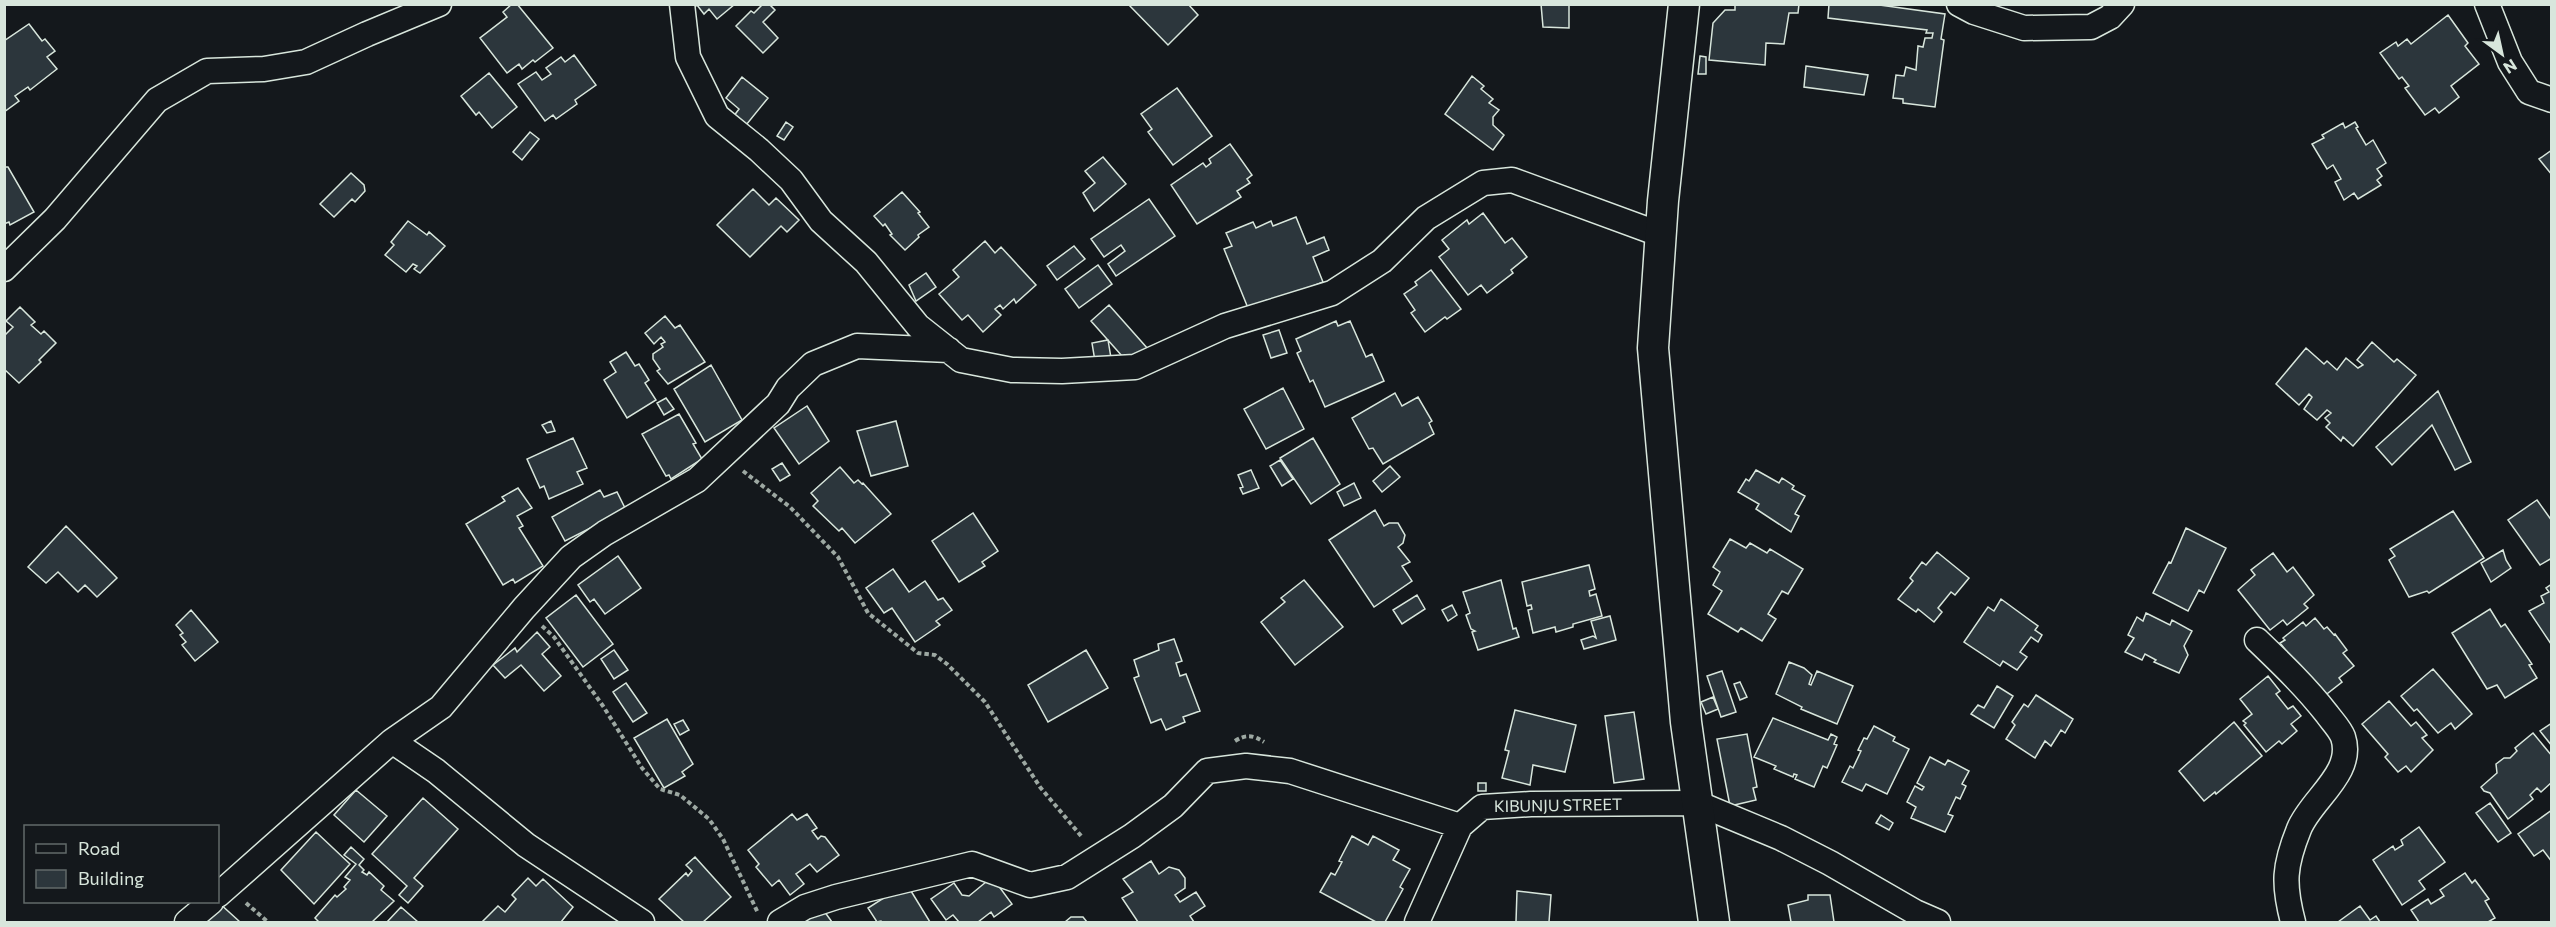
<svg xmlns="http://www.w3.org/2000/svg" width="2556" height="927" viewBox="0 0 2556 927" font-family="Commissioner,sans-serif">
	<style>
		.building { fill: #2c363c; stroke: #d8e6dc; stroke-width: 1.5 }
		.lines { fill: none; stroke-linecap: round; stroke-linejoin: round }
		.minor-casing { stroke: #d8e6dc; stroke-width: 27 }
		.tertiary-casing { stroke: #d8e6dc; stroke-width: 33 }
		.path { stroke: #9da8a2; stroke-width: 4; stroke-dasharray: 4.5 3; stroke-linecap: butt }
		.minor { stroke: #14181c; stroke-width: 24 }
		.tertiary { stroke: #14181c; stroke-width: 30 }
		.labels { text-anchor: middle; stroke-width: 4.5; stroke-linejoin: round; paint-order: stroke }
		.street-label { font-size: 16px; fill: #d8e6dc; stroke: #14181c }
	</style>
	<rect width="100%" height="100%" fill="#14181c"/>
	<path class="building" d="M 512,4 L 517,4 L 553,48 L 535,62 L 533,60 L 522,69 L 519,64 L 507,73 L 480,38 L 507,17 L 503,12 Z
		M 689,4 L 735,4 L 717,19 L 709,9 L 704,14 L 697,5 L 692,9 Z
		M 763,4 L 769,4 L 775,10 L 763,22 L 778,38 L 763,53 L 736,26 L 751,11 L 754,13 Z
		M 1128,4 L 1188,4 L 1198,15 L 1168,45 Z
		M 1541,4 L 1569,4 L 1569,28 L 1543,27 Z
		M 1735,4 L 1799,4 L 1798,13 L 1789,13 L 1784,44 L 1766,43 L 1765,65 L 1709,60 L 1713,23 L 1725,10 L 1735,10 Z
		M 1829,4 L 1872,4 L 1945,14 L 1941,39 L 1944,40 L 1935,107 L 1903,103 L 1903,99 L 1893,98 L 1896,75 L 1904,76 L 1906,67 L 1916,70 L 1918,46 L 1923,47 L 1925,38 L 1932,38 L 1933,33 L 1926,33 L 1927,30 L 1828,18 Z
		M 2448,15 L 2468,43 L 2465,46 L 2479,64 L 2451,86 L 2459,97 L 2439,113 L 2435,108 L 2425,115 L 2405,88 L 2409,86 L 2402,77 L 2399,79 L 2380,53 L 2396,42 L 2398,46 L 2407,39 L 2411,44 Z
		M 29,24 L 42,41 L 45,39 L 55,51 L 47,57 L 57,69 L 30,90 L 28,87 L 15,96 L 19,101 L 4,112 L 4,41 Z
		M 574,55 L 596,85 L 575,100 L 577,104 L 556,119 L 553,115 L 545,121 L 518,84 L 536,72 L 542,80 L 551,74 L 546,68 L 561,57 L 565,62 Z
		M 1700,56 L 1706,57 L 1706,74 L 1698,74 Z
		M 1806,66 L 1868,75 L 1864,95 L 1804,87 Z
		M 489,73 L 517,107 L 492,128 L 479,112 L 476,115 L 461,96 Z
		M 1472,76 L 1484,86 L 1481,89 L 1493,99 L 1489,103 L 1499,110 L 1493,117 L 1493,125 L 1504,135 L 1493,150 L 1445,114 Z
		M 742,77 L 768,98 L 742,130 L 730,121 L 739,109 L 726,98 Z
		M 1177,88 L 1212,136 L 1173,165 L 1148,132 L 1152,129 L 1141,114 Z
		M 786,122 L 793,127 L 784,140 L 777,136 Z
		M 2355,122 L 2358,127 L 2356,128 L 2366,145 L 2373,140 L 2386,163 L 2377,169 L 2382,176 L 2377,180 L 2381,185 L 2358,199 L 2354,193 L 2344,200 L 2335,182 L 2341,179 L 2333,165 L 2327,169 L 2312,144 L 2324,138 L 2322,135 L 2343,123 L 2345,128 Z
		M 530,132 L 539,139 L 522,160 L 513,152 Z
		M 1230,144 L 1252,175 L 1247,179 L 1250,183 L 1237,191 L 1241,197 L 1197,224 L 1171,185 L 1203,163 L 1206,167 L 1211,163 L 1209,159 Z
		M 2552,150 L 2552,175 L 2539,159 Z
		M 1103,157 L 1126,184 L 1094,211 L 1083,193 L 1095,183 L 1085,171 Z
		M 4,167 L 8,167 L 34,212 L 10,225 L 9,222 L 4,224 Z
		M 351,173 L 364,185 L 365,191 L 355,202 L 352,199 L 334,217 L 320,204 Z
		M 753,189 L 769,205 L 776,198 L 799,220 L 787,232 L 781,226 L 750,257 L 717,225 Z
		M 902,192 L 920,212 L 918,213 L 929,227 L 918,235 L 919,237 L 905,250 L 890,235 L 892,234 L 885,224 L 883,226 L 874,216 Z
		M 1149,199 L 1175,236 L 1116,276 L 1108,264 L 1125,251 L 1121,245 L 1104,257 L 1091,239 Z
		M 1483,213 L 1505,243 L 1512,238 L 1527,257 L 1511,270 L 1513,273 L 1487,293 L 1481,285 L 1468,295 L 1439,257 L 1449,249 L 1442,240 L 1467,220 L 1469,224 Z
		M 1296,217 L 1307,244 L 1324,237 L 1329,250 L 1313,257 L 1323,282 L 1268,304 L 1267,300 L 1248,308 L 1224,249 L 1232,246 L 1226,233 L 1253,222 L 1256,228 L 1271,221 L 1273,226 Z
		M 408,221 L 427,235 L 429,232 L 445,246 L 420,273 L 414,269 L 417,266 L 413,264 L 406,272 L 385,255 L 394,245 L 391,242 Z
		M 985,241 L 995,253 L 1001,247 L 1036,285 L 1016,303 L 1014,299 L 1003,309 L 1000,305 L 995,309 L 1001,315 L 983,332 L 968,315 L 962,320 L 939,294 L 959,277 L 953,270 Z
		M 1074,246 L 1085,259 L 1057,280 L 1047,266 Z
		M 1098,265 L 1112,284 L 1079,308 L 1065,289 Z
		M 1431,270 L 1461,309 L 1447,319 L 1445,317 L 1425,332 L 1411,313 L 1415,310 L 1404,294 L 1417,285 L 1415,282 Z
		M 926,273 L 936,287 L 916,301 L 909,285 Z
		M 1109,305 L 1148,349 L 1130,365 L 1091,321 Z
		M 20,307 L 35,322 L 31,325 L 41,334 L 44,331 L 56,343 L 39,360 L 41,362 L 19,383 L 4,369 L 4,336 L 13,327 L 6,321 Z
		M 665,316 L 675,328 L 680,325 L 705,362 L 668,384 L 657,371 L 660,369 L 653,359 L 653,354 L 663,347 L 661,344 L 665,342 L 661,337 L 654,344 L 645,333 Z
		M 1336,321 L 1338,326 L 1350,321 L 1366,357 L 1372,354 L 1384,381 L 1325,407 L 1313,380 L 1310,382 L 1297,353 L 1301,351 L 1296,339 Z
		M 1279,330 L 1287,353 L 1271,358 L 1263,335 Z
		M 1108,340 L 1111,358 L 1095,361 L 1092,343 Z
		M 2372,342 L 2394,362 L 2397,359 L 2416,375 L 2353,446 L 2343,437 L 2341,441 L 2326,427 L 2330,423 L 2325,418 L 2331,413 L 2327,410 L 2317,420 L 2304,409 L 2312,397 L 2309,394 L 2299,405 L 2276,384 L 2306,348 L 2324,364 L 2327,361 L 2337,370 L 2346,358 L 2358,368 L 2363,365 L 2357,360 Z
		M 626,352 L 635,366 L 639,364 L 649,380 L 645,383 L 656,400 L 627,418 L 604,380 L 616,372 L 610,362 Z
		M 711,365 L 742,420 L 705,442 L 674,389 Z
		M 1283,388 L 1304,429 L 1266,449 L 1244,409 Z
		M 2438,391 L 2471,462 L 2455,470 L 2432,425 L 2392,465 L 2376,447 Z
		M 1395,393 L 1402,406 L 1418,397 L 1432,421 L 1429,423 L 1434,434 L 1383,464 L 1373,448 L 1369,449 L 1352,418 Z
		M 666,398 L 674,409 L 664,415 L 657,403 Z
		M 807,406 L 829,441 L 799,464 L 774,428 Z
		M 679,414 L 696,443 L 693,444 L 702,459 L 671,479 L 669,475 L 666,476 L 642,434 Z
		M 551,421 L 555,431 L 547,433 L 542,425 Z
		M 896,421 L 908,466 L 871,476 L 857,431 Z
		M 573,438 L 587,468 L 577,472 L 583,484 L 549,499 L 544,486 L 540,488 L 527,459 Z
		M 1313,438 L 1340,484 L 1311,504 L 1280,458 Z
		M 1280,460 L 1293,479 L 1282,486 L 1270,466 Z
		M 782,463 L 790,475 L 780,481 L 772,469 Z
		M 1390,466 L 1400,477 L 1382,492 L 1373,481 Z
		M 840,467 L 854,483 L 858,480 L 862,484 L 863,483 L 891,514 L 855,543 L 842,528 L 839,531 L 813,506 L 818,501 L 811,493 Z
		M 1251,470 L 1259,488 L 1243,494 L 1240,488 L 1243,487 L 1238,475 Z
		M 1756,470 L 1779,483 L 1782,478 L 1794,486 L 1792,489 L 1805,496 L 1795,514 L 1799,516 L 1791,532 L 1756,509 L 1759,504 L 1738,492 L 1746,479 L 1749,481 Z
		M 1354,483 L 1361,498 L 1344,506 L 1337,492 Z
		M 518,488 L 532,508 L 517,516 L 523,526 L 519,528 L 543,566 L 515,583 L 513,579 L 503,585 L 466,524 L 505,501 L 502,497 Z
		M 600,490 L 604,497 L 617,492 L 626,510 L 565,541 L 552,517 Z
		M 2537,500 L 2552,521 L 2552,558 L 2540,565 L 2508,520 Z
		M 1375,510 L 1384,526 L 1389,523 L 1398,523 L 1405,535 L 1403,543 L 1398,547 L 1410,562 L 1402,566 L 1412,581 L 1374,607 L 1329,540 Z
		M 2453,511 L 2484,558 L 2429,593 L 2427,591 L 2409,597 L 2389,560 L 2395,556 L 2390,549 Z
		M 973,513 L 998,551 L 982,562 L 985,566 L 959,582 L 932,541 Z
		M 66,526 L 117,578 L 97,597 L 85,585 L 78,592 L 58,572 L 46,583 L 28,567 Z
		M 2186,528 L 2226,548 L 2204,593 L 2199,590 L 2188,611 L 2153,593 L 2169,562 L 2171,563 Z
		M 1730,539 L 1746,548 L 1750,543 L 1767,553 L 1770,549 L 1803,569 L 1788,594 L 1782,591 L 1768,614 L 1776,619 L 1762,641 L 1741,628 L 1738,632 L 1708,614 L 1722,591 L 1713,585 L 1720,572 L 1713,567 Z
		M 2503,550 L 2506,560 L 2511,568 L 2491,582 L 2481,563 Z
		M 1937,552 L 1969,578 L 1955,595 L 1951,592 L 1938,608 L 1942,612 L 1934,622 L 1918,609 L 1916,612 L 1898,599 L 1913,581 L 1910,578 L 1922,562 L 1926,565 Z
		M 2273,553 L 2287,572 L 2293,567 L 2314,595 L 2304,604 L 2308,608 L 2287,625 L 2283,620 L 2270,630 L 2238,590 L 2255,575 L 2251,570 Z
		M 618,556 L 641,588 L 605,614 L 594,599 L 590,602 L 578,585 Z
		M 1589,565 L 1595,589 L 1589,591 L 1590,596 L 1596,594 L 1602,616 L 1573,624 L 1573,627 L 1556,632 L 1555,627 L 1533,633 L 1528,610 L 1532,609 L 1531,605 L 1527,606 L 1522,582 Z
		M 893,569 L 909,592 L 925,581 L 938,600 L 943,598 L 952,610 L 936,621 L 940,625 L 915,642 L 892,608 L 884,613 L 866,588 Z
		M 1304,580 L 1343,627 L 1295,665 L 1261,622 L 1285,602 L 1281,598 Z
		M 1501,580 L 1513,629 L 1516,628 L 1519,637 L 1478,650 L 1472,632 L 1475,631 L 1471,629 L 1466,615 L 1470,613 L 1463,592 Z
		M 2552,584 L 2552,644 L 2551,644 L 2529,611 L 2544,603 L 2541,596 L 2549,592 L 2546,588 Z
		M 576,595 L 613,644 L 583,667 L 546,618 Z
		M 1417,595 L 1425,609 L 1402,624 L 1393,610 Z
		M 2001,599 L 2038,626 L 2035,630 L 2042,635 L 2038,642 L 2031,637 L 2020,652 L 2027,657 L 2017,670 L 2003,661 L 2000,666 L 1964,642 L 1988,607 L 1994,611 Z
		M 1452,605 L 1457,615 L 1448,621 L 1442,610 Z
		M 2490,609 L 2501,627 L 2505,624 L 2532,664 L 2529,665 L 2537,678 L 2505,698 L 2497,685 L 2487,689 L 2452,633 Z
		M 191,610 L 218,642 L 195,661 L 182,645 L 186,642 L 180,635 L 183,633 L 176,625 Z
		M 2146,613 L 2170,625 L 2172,620 L 2192,631 L 2184,646 L 2188,655 L 2179,673 L 2154,662 L 2156,660 L 2145,654 L 2142,660 L 2125,652 L 2134,638 L 2128,635 L 2137,617 L 2143,621 Z
		M 1610,616 L 1616,640 L 1584,649 L 1581,640 L 1593,636 L 1596,638 L 1591,621 Z
		M 2315,618 L 2324,629 L 2327,627 L 2334,635 L 2335,634 L 2347,650 L 2343,653 L 2354,666 L 2339,678 L 2342,682 L 2323,697 L 2280,643 L 2285,640 L 2283,638 L 2303,622 L 2306,626 Z
		M 537,632 L 550,647 L 542,654 L 561,676 L 544,691 L 521,665 L 505,678 L 493,665 L 515,648 L 517,652 Z
		M 1174,639 L 1182,661 L 1176,663 L 1180,676 L 1186,674 L 1200,711 L 1183,717 L 1185,722 L 1166,730 L 1161,719 L 1151,723 L 1134,678 L 1139,676 L 1134,660 L 1159,650 L 1158,644 Z
		M 614,650 L 628,670 L 614,679 L 601,659 Z
		M 1086,650 L 1108,688 L 1048,722 L 1028,685 Z
		M 1789,662 L 1804,668 L 1812,675 L 1809,684 L 1811,685 L 1817,671 L 1853,686 L 1837,724 L 1801,709 L 1802,707 L 1776,694 Z
		M 2433,669 L 2472,714 L 2455,729 L 2451,723 L 2438,733 L 2417,709 L 2414,711 L 2401,696 Z
		M 1722,671 L 1736,712 L 1721,717 L 1707,676 Z
		M 2268,676 L 2280,691 L 2276,694 L 2288,709 L 2293,706 L 2301,716 L 2291,724 L 2297,731 L 2282,744 L 2279,741 L 2266,752 L 2244,725 L 2246,723 L 2243,721 L 2252,714 L 2240,699 Z
		M 1740,682 L 1747,697 L 1740,700 L 1734,684 Z
		M 626,683 L 647,713 L 633,722 L 613,692 Z
		M 1997,686 L 2013,696 L 1994,728 L 1971,714 L 1978,705 L 1984,708 Z
		M 2036,695 L 2073,719 L 2065,733 L 2061,730 L 2051,746 L 2045,741 L 2035,758 L 2006,739 L 2015,725 L 2012,722 L 2024,704 L 2028,707 Z
		M 1713,697 L 1718,709 L 1706,714 L 1701,702 Z
		M 2389,701 L 2411,726 L 2416,722 L 2427,735 L 2422,738 L 2433,750 L 2411,772 L 2406,766 L 2398,772 L 2385,757 L 2388,754 L 2362,724 Z
		M 1515,710 L 1576,725 L 1565,772 L 1533,765 L 1530,785 L 1502,778 L 1509,751 L 1505,750 Z
		M 1634,712 L 1644,779 L 1614,783 L 1605,716 Z
		M 1773,718 L 1828,740 L 1831,734 L 1837,737 L 1834,744 L 1837,745 L 1827,768 L 1823,766 L 1814,787 L 1795,779 L 1797,775 L 1794,774 L 1793,777 L 1774,769 L 1776,766 L 1754,757 Z
		M 667,719 L 693,764 L 682,772 L 685,776 L 664,788 L 634,738 Z
		M 683,720 L 689,730 L 680,735 L 674,724 Z
		M 2234,722 L 2262,756 L 2216,794 L 2215,792 L 2204,801 L 2179,771 Z
		M 2552,723 L 2552,746 L 2540,731 Z
		M 1874,726 L 1895,737 L 1893,741 L 1909,749 L 1887,794 L 1866,784 L 1862,791 L 1842,782 L 1850,766 L 1853,768 L 1861,751 L 1858,750 L 1864,738 L 1867,739 Z
		M 2533,733 L 2552,756 L 2552,782 L 2541,792 L 2537,788 L 2530,795 L 2533,799 L 2508,819 L 2490,793 L 2484,791 L 2481,787 L 2497,773 L 2496,764 L 2504,758 L 2510,758 L 2517,751 L 2515,748 Z
		M 1747,734 L 1757,787 L 1753,788 L 1756,800 L 1730,806 L 1717,739 Z
		M 1930,757 L 1945,765 L 1948,760 L 1969,771 L 1962,784 L 1966,786 L 1960,799 L 1956,797 L 1948,814 L 1953,816 L 1945,832 L 1911,818 L 1916,807 L 1907,802 L 1915,786 L 1922,790 L 1924,787 L 1917,783 Z
		M 1478,783 L 1486,783 L 1486,791 L 1478,791 Z
		M 356,790 L 387,816 L 364,842 L 334,815 Z
		M 423,798 L 458,829 L 414,878 L 423,886 L 408,903 L 399,895 L 407,886 L 372,854 Z
		M 2490,803 L 2511,833 L 2498,842 L 2476,813 Z
		M 2552,810 L 2552,862 L 2543,850 L 2534,856 L 2518,834 Z
		M 792,814 L 797,820 L 807,814 L 817,828 L 812,831 L 818,839 L 821,836 L 825,837 L 839,855 L 817,872 L 810,864 L 796,874 L 804,884 L 790,895 L 779,880 L 772,886 L 756,867 L 759,864 L 748,850 Z
		M 1881,815 L 1893,823 L 1889,830 L 1876,823 Z
		M 2419,827 L 2445,862 L 2419,881 L 2425,889 L 2402,905 L 2373,860 L 2393,846 L 2395,850 L 2403,845 L 2401,840 Z
		M 316,832 L 350,864 L 314,904 L 281,870 Z
		M 1352,836 L 1368,845 L 1373,836 L 1399,850 L 1393,860 L 1410,869 L 1400,887 L 1403,889 L 1385,922 L 1376,922 L 1320,892 L 1331,873 L 1335,875 L 1342,862 L 1339,861 Z
		M 351,847 L 364,859 L 359,865 L 364,870 L 362,872 L 367,875 L 369,872 L 384,886 L 381,890 L 394,901 L 372,922 L 319,922 L 315,918 L 335,895 L 337,897 L 346,889 L 344,887 L 350,880 L 345,877 L 356,864 L 344,855 Z
		M 695,857 L 731,897 L 703,922 L 684,922 L 659,899 L 686,873 L 688,876 L 692,871 L 686,865 Z
		M 1151,861 L 1159,874 L 1169,867 L 1179,870 L 1185,878 L 1185,888 L 1175,895 L 1180,902 L 1196,892 L 1205,906 L 1190,916 L 1194,922 L 1138,922 L 1122,898 L 1133,892 L 1123,879 Z
		M 2465,873 L 2472,883 L 2475,880 L 2489,899 L 2485,901 L 2495,918 L 2488,922 L 2419,922 L 2411,910 L 2428,899 L 2431,904 L 2444,896 L 2440,890 Z
		M 992,877 L 1012,904 L 994,917 L 991,912 L 978,922 L 959,922 L 953,915 L 946,920 L 931,899 L 954,883 L 962,895 L 969,896 Z
		M 528,878 L 536,886 L 543,879 L 573,907 L 561,922 L 482,922 L 498,906 L 505,912 L 516,899 L 512,895 Z
		M 904,885 L 908,892 L 911,891 L 930,922 L 882,922 L 881,921 L 877,922 L 868,908 Z
		M 1517,891 L 1551,895 L 1549,922 L 1516,922 Z
		M 1808,895 L 1830,895 L 1834,922 L 1791,922 L 1788,905 L 1808,900 Z
		M 218,902 L 240,922 L 199,922 Z
		M 819,904 L 832,922 L 795,922 Z
		M 2360,906 L 2370,920 L 2376,916 L 2380,922 L 2338,922 Z
		M 401,907 L 418,922 L 387,922 Z
		M 1071,917 L 1083,917 L 1087,922 L 1065,922 Z"/>
	<g class="lines">
		<defs>
			<path id="minor" d="M 682,4 L 688,57 L 717,116 L 759,150 L 791,180 L 821,221 L 866,262 L 918,326 L 961,360 L 1012,370 L 1062,371 L 1135,367 L 1225,326 L 1332,293 L 1382,261 L 1426,218 L 1483,183 L 1512,180 L 1662,235
				M 1959,4 L 1974,12 L 2024,28 L 2091,27 L 2110,17 L 2122,4
				M 2487,4 L 2510,62 L 2529,92 L 2552,100
				M 4,269 L 55,219 L 157,100 L 207,71 L 264,69 L 306,62 L 367,34 L 439,4
				M 2257,640 C 2282,664 2306,687 2327,714 C 2332,721 2340,729 2343,737 C 2355,773 2311,799 2299,829 C 2284,866 2283,884 2293,922
				M 392,741 L 441,707 L 524,608 L 571,557 L 605,533 L 697,480 L 778,404 L 788,388 L 813,364 L 857,346 L 949,350
				M 218,895 L 392,741 L 436,771 L 526,845 L 642,922
				M 187,922 L 211,902
				M 780,922 L 805,907 L 836,897 L 972,864 L 1030,885 L 1067,877 L 1132,836 L 1173,806 L 1207,771 L 1246,766 L 1290,771 L 1460,826
				M 1417,922 L 1460,826 L 1482,807 L 1531,804 L 1697,803 L 1781,838 L 1830,863 L 1915,912 L 1938,922"/>
			<path id="tertiary" d="M 1684,4 L 1663,201 L 1653,348 L 1686,722 L 1714,922"/>
		</defs>
		<use href="#minor" class="minor-casing"/>
		<use href="#tertiary" class="tertiary-casing"/>
		<path class="path" d="M 743,471 L 790,507 L 838,557 L 868,613 L 918,653 L 935,655 L 947,664 L 985,702 L 1040,787 L 1082,837
			M 542,626 L 554,637 L 603,706 L 642,768 L 660,789 L 680,795 L 709,819 L 723,839 L 758,913
			M 1235,741 C 1246,734 1253,735 1264,742
			M 246,903 L 268,922"/>
		<use href="#minor" class="minor"/>
		<use href="#tertiary" class="tertiary"/>
	</g>
	<g class="labels">
		<g class="street-label">
			<text transform="translate(1558 805) rotate(-1)" y="6">KIBUNJU STREET</text>
		</g>
	</g>
	<rect width="2556" height="927" fill="none" stroke="#d8e6dc" stroke-width="12"/>
	<rect x="24" y="825" width="195" height="78" fill="#14181c" stroke="#626a69" stroke-width="1.5"/>
	<rect x="36" y="844" width="30" height="9" fill="#14181c" stroke="#626a69" stroke-width="1.5"/>
	<text x="78" y="855" font-size="18" fill="#d8e6dc">Road</text>
	<rect x="36" y="870" width="30" height="18" fill="#2c363c" stroke="#626a69" stroke-width="1.5"/>
	<text x="78" y="885" font-size="18" fill="#d8e6dc">Building</text>
	<g transform="translate(2502 54) rotate(147)" stroke="#14181c" stroke-width="4.5" paint-order="stroke">
	<path d="M0-4.5L10 22L0 15L-10 22Z" fill="#d8e6dc"/>
	<text y="-9" font-size="16" font-weight="bold" text-anchor="middle" fill="#d8e6dc">N</text>
	</g>
</svg>
